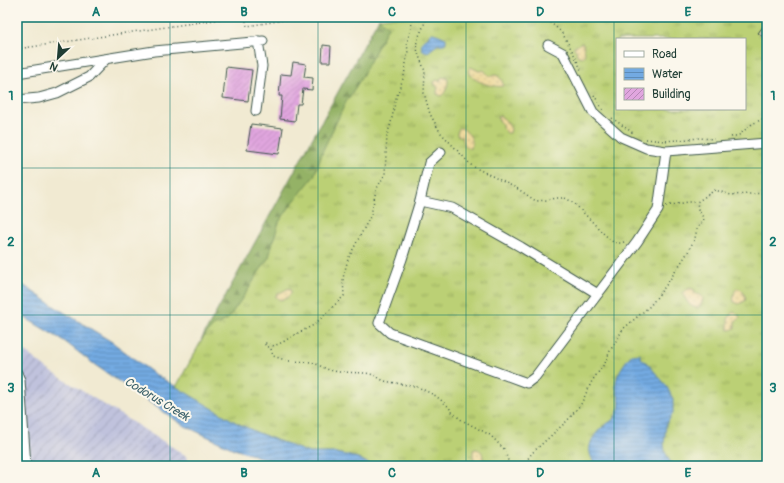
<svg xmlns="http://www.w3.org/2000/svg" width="784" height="483" viewBox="0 0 784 483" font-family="Pangolin,sans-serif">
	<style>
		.industrial { fill: url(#industrial-furrows) }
		.grass { fill: url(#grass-tufts); stroke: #6d8654; fill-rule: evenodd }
		.forest { fill: url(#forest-firs); stroke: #5a784d }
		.sand { fill: url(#sand-dots); stroke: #868c69 }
		.water { fill: url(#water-rules); stroke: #49748b }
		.building { fill: url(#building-hatch) }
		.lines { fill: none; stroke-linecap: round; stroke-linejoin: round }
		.minor-casing { stroke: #3e574c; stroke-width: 11 }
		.path { stroke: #3e574c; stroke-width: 1.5; stroke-dasharray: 1 3; stroke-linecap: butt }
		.minor { stroke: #fff; stroke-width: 9 }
		.grid { fill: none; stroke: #0f766e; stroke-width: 1; stroke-opacity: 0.55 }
		.labels { text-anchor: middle; stroke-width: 4; stroke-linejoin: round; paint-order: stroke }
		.water-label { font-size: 12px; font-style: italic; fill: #385e68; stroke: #fbf7ec }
		.neatline { fill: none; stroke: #0f766e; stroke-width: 1.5 }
		.grid-label { font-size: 13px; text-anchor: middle; font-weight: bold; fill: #0f766e }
	</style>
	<defs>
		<pattern id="industrial-furrows" width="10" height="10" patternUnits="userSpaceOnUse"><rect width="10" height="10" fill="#c0c2dd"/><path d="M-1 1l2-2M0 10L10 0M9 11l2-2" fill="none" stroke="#9b9fb4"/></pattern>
		<pattern id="grass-tufts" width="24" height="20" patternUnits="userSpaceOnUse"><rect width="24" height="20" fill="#bbd074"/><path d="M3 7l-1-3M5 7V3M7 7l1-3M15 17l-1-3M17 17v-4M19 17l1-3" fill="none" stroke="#97aa60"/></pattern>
		<pattern id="forest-firs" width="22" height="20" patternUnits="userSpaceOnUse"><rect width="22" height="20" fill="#94b266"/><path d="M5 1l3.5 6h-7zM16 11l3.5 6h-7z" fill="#789255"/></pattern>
		<pattern id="sand-dots" width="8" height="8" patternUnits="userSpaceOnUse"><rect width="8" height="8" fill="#eeda9e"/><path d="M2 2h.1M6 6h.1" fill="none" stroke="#ccbc89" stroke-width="1.8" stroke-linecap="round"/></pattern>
		<pattern id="water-rules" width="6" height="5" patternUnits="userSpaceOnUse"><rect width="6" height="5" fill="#73aae2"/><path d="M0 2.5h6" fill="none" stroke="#5e8cb8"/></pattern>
		<pattern id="building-hatch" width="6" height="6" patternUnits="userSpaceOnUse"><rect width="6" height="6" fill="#e1a6df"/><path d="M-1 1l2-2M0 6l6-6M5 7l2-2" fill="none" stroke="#b688b6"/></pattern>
	</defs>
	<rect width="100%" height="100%" fill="#fbf7ec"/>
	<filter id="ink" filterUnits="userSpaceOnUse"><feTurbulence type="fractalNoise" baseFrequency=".025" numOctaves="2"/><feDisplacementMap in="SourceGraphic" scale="8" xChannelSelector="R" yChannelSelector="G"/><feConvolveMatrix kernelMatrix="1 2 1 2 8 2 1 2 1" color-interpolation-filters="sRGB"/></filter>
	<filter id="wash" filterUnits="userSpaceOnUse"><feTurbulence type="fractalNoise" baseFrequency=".012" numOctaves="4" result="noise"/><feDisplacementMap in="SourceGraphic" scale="16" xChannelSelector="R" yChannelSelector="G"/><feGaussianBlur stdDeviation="0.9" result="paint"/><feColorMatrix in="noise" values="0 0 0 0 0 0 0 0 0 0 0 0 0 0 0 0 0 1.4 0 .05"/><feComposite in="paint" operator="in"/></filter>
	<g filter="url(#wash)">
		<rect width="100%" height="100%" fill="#f1ead2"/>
		<path class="industrial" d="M 17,345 L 47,369 L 185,455 L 192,466 L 17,466 Z"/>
		<path class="grass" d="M 387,17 L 767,17 L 767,466 L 373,466 L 358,458 L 336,453 L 309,453 L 256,432 L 237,423 L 176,387 L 379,18 ZM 617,39 L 745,39 L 745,109 L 617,109 Z"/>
		<path class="forest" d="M 379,18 L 388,27 L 360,80 L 346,102 L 323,150 L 314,176 L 291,205 L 279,222 L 273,242 L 269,257 L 259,272 L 248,290 L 227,320 L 213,326 L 201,340 Z"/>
		<path class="sand" d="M 580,43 L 583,43 L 585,53 L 584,56 L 581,57 L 577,55 L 576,50 L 574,48 L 574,46 L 577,46 Z
			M 471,67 L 479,71 L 484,70 L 489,76 L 492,76 L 495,75 C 500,76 503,81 503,86 C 496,88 480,83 475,79 C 472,77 470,74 469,71 L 469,69 Z
			M 442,77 L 447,78 L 448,80 C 448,86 446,93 441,96 L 437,94 L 437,91 L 438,88 L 434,83 L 434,82 L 437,80 L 440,81 L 441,78 Z
			M 500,116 C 504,117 509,125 511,129 L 510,133 L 507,133 L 502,128 L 502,124 L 498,119 L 498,117 Z
			M 459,128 L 462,128 C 469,134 475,139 471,148 C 464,149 464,143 462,137 L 457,135 L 457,133 Z
			M 289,288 L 291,290 L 291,293 L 287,298 L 280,300 L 276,297 L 276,295 Z
			M 690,288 L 695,290 L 694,292 L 696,294 L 701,295 L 703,298 L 702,303 L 698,308 C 690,307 689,304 685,298 C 682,293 683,298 683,292 Z
			M 737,288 L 742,290 L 746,298 L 745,301 L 739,304 L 734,302 C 733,297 733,293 737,288 Z
			M 733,312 L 737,314 L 740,317 L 738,320 L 735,321 L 735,328 C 733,329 730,331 728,329 L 728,319 Z
			M 475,449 C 481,449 483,453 483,459 L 489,462 L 491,464 L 490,466 L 476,466 L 473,457 L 473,450 Z"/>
		<path class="water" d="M 431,33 L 433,33 C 437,34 442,36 446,38 L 446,43 L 444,44 L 437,45 L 428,52 L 422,50 C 419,38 427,41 431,33 Z
			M 17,281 L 54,306 L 112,342 L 153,373 L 237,423 L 256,432 L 309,453 L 336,453 L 358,458 L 373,466 L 289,466 L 234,449 L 183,425 L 95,365 L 64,341 L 17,313 Z
			M 640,354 L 640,357 L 642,359 L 647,363 L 666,385 L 673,399 L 673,413 L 666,425 L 664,444 L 665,452 L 669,460 L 673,466 L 595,466 C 593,460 588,453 590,446 C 591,439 598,430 604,426 C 607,423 613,421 615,417 C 626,400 614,395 616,381 C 618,372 625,362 631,355 Z"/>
		<g id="blocks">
			<path class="building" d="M 767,21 L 767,40 L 758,33 Z
				M 323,45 L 331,46 L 330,62 L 322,62 Z
				M 293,62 L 306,64 L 304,77 L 313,78 L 312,90 L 303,89 L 301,104 L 297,104 L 295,121 L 280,119 L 282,96 L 279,96 L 281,74 L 291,75 Z
				M 226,67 L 252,70 L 248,101 L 223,98 Z
				M 251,124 L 283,128 L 279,154 L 247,150 Z"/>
		</g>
	</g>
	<g filter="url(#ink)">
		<use href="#blocks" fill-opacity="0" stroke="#3e574c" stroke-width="1"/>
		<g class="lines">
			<defs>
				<path id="minor" d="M 548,45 L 563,53 L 593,112 L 621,137 L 646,148 L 666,151 L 767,143
					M 17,73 L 154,51 L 263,41
					M 17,100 L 39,98 L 57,93 L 89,77 L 106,59
					M 256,111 L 262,66 L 258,41
					M 441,152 L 429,163 L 420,201 L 402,259 L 379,323 L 390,333 L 527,383 L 535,377 L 637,242 L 658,210 L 666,151
					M 420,201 L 452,208 L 521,247 L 598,294
					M 17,373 L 20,380 L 26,466"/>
			</defs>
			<use href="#minor" class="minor-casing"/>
			<path class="path" d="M 245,17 L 247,26 L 303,17
				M 415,17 L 413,19 L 407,43 L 408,51 L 404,76 L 396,98 L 391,123 L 387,135 L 385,174 L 376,190 L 371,215 L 348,259 L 343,278 L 344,296 L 314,325 L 294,335 L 283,342 L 274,346 L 267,343 L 264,343 L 264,344 L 271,349 L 273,356 L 288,361 L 312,362 L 329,370 L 339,372 L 366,373 L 374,375 L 384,381 L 418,387 L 436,396 L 449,407 L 451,411 L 460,419 L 490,435 L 504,449 L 510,466
				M 422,17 L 425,20 L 424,25 L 419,36 L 416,45 L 419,56 L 425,71 L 424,93 L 430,114 L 440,132 L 472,166 L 518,189 L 536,201 L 547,200 L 557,198 L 565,198 L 574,203 L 603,233 L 614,243 L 621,243 L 627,241
				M 544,17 C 549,22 554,25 559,30 C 565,35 578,62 581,70
				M 17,49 L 234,17
				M 594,95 L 603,110
				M 612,118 L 633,133
				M 731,137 L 739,135 L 752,124 L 767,117
				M 646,139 L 664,141 L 678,140 L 699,138 L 714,139
				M 666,206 L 688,202 L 697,202 L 715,190 L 731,195 L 767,193
				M 528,466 L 527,460 L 532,453 L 567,421 L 581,404 L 592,381 L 605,363 L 610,351 L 623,329 L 650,306 L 667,284 L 688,252 L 695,238 L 697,229 L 704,219 L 698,209 L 697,202"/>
			<use href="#minor" class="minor"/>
		</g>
	</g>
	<path class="grid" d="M 170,17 L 170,466M 318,17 L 318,466M 466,17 L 466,466M 614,17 L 614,466M 17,168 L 767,168M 17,315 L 767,315"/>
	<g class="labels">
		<g class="water-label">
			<text transform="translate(157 399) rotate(31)" y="4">Codorus Creek</text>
		</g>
	</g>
	<rect width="784" height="483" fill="none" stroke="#fbf7ec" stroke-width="44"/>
	<rect x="616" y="38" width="130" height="72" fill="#fbf7ec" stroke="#a3ada2"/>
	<rect x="624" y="51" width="20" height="6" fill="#ffffff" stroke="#a3ada2"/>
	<text x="652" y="58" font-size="12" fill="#1f3d34">Road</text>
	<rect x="624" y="68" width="20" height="12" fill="url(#water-rules)" stroke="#a3ada2"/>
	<text x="652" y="78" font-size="12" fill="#1f3d34">Water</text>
	<rect x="624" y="88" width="20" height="12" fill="url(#building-hatch)" stroke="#a3ada2"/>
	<text x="652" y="98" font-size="12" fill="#1f3d34">Building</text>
	<g transform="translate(58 58) rotate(206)" stroke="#fbf7ec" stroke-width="3" paint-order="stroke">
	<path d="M0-3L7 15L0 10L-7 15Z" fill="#1f3d34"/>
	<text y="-6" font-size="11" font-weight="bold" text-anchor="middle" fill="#1f3d34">N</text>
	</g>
	<rect x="22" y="22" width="740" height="439" class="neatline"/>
	<g class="grid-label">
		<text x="96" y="16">A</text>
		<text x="244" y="16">B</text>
		<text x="392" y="16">C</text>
		<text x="540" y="16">D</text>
		<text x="688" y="16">E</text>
		<text x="11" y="100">1</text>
		<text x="773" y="100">1</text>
		<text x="11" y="246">2</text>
		<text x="773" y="246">2</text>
		<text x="11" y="392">3</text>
		<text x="773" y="392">3</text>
		<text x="96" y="477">A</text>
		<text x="244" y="477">B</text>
		<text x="392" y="477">C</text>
		<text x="540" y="477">D</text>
		<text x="688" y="477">E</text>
	</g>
</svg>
